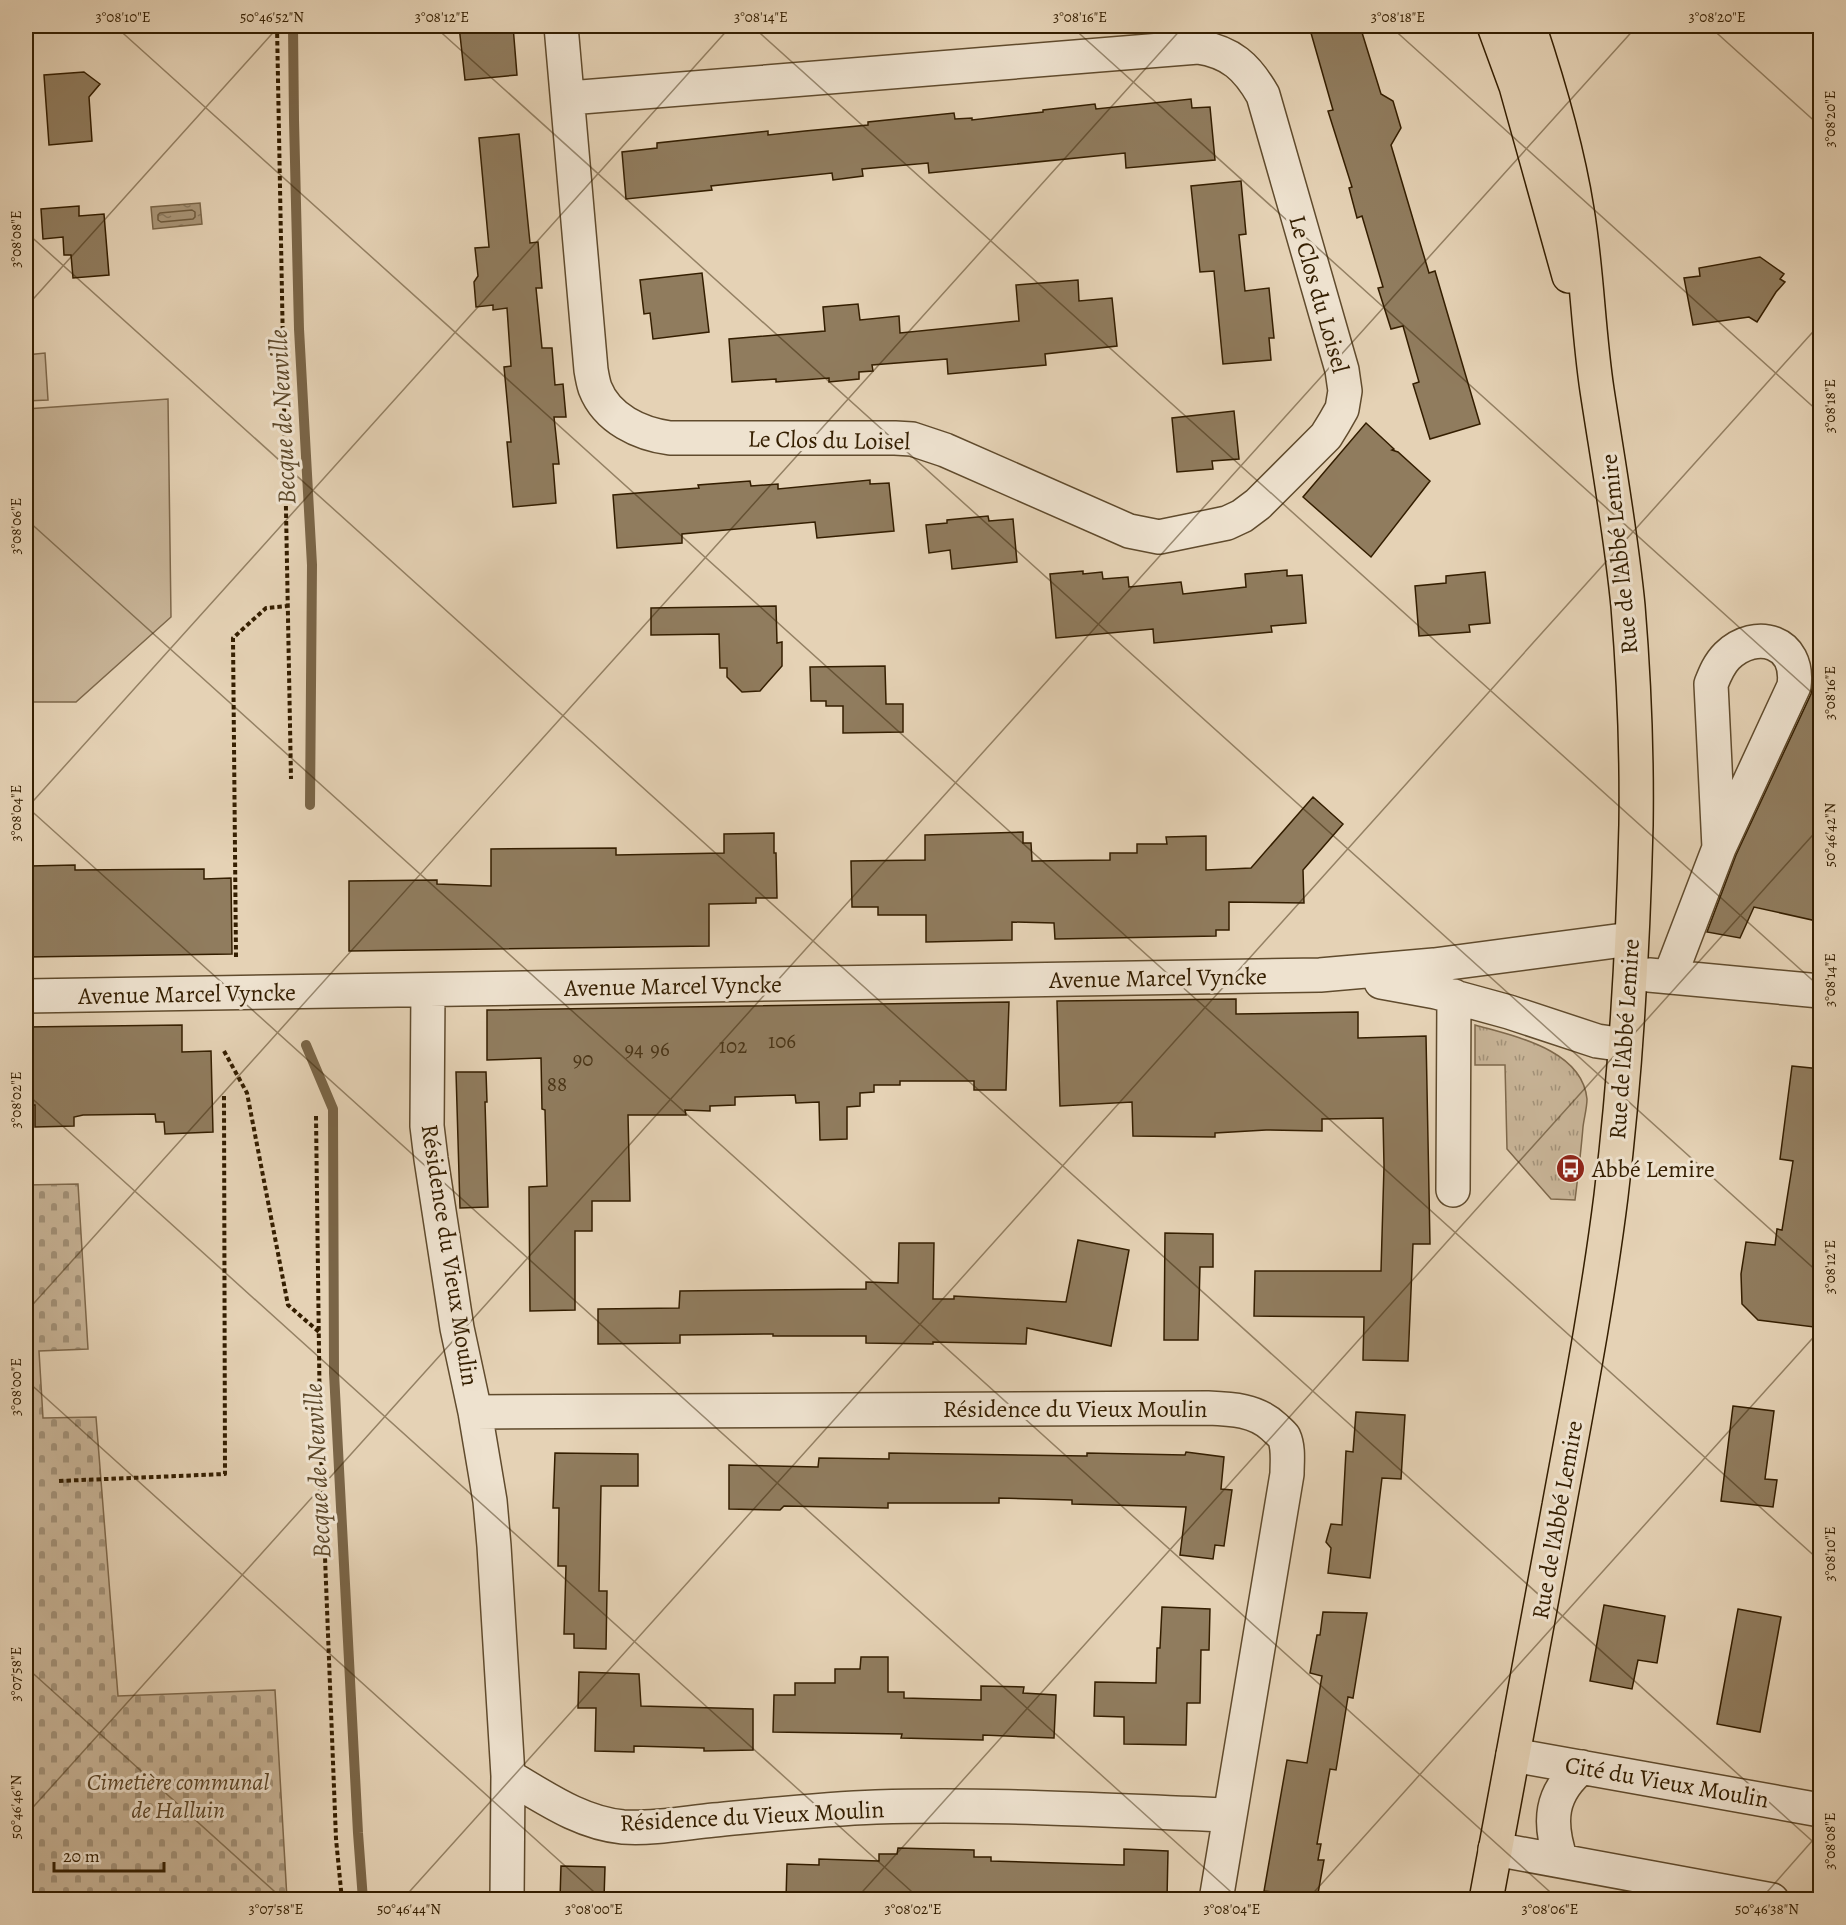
<svg xmlns="http://www.w3.org/2000/svg" width="1846" height="1925" viewBox="0 0 1846 1925" font-family="Alegreya,serif">
	<style>
		.grass { fill: url(#grass-tufts); stroke: #7e684b; stroke-width: 1.5 }
		.cemetery { fill: url(#cemetery-stones); stroke: #7e684b; stroke-width: 1.5 }
		.park { fill: #c7b396; stroke: #7e684b; stroke-width: 1.5 }
		.water { fill: url(#water-ripples); stroke: #7a6547; stroke-width: 1.5 }
		.lines { fill: none; stroke-linecap: round; stroke-linejoin: round }
		.shore { stroke: #6e5a3c; stroke-width: 1.5 }
		.stream { stroke: #7a6547; stroke-width: 10 }
		.building { fill: #907c5e; stroke: #341e00; stroke-width: 1.5 }
		.minor-casing { stroke: #604b2d; stroke-width: 36 }
		.primary-casing { stroke: #341e00; stroke-width: 36 }
		.path { stroke: #341e00; stroke-width: 4; stroke-dasharray: 4.5 3; stroke-linecap: butt }
		.minor { stroke: #eee2cf; stroke-width: 33 }
		.primary { stroke: #e5d2b5; stroke-width: 33 }
		.ticks { fill: none; stroke: #341e00; stroke-width: 1.5; stroke-opacity: 0.45 }
		.labels { text-anchor: middle; stroke-width: 6; stroke-linejoin: round; paint-order: stroke }
		.number-label { font-size: 21px; fill: #4b3618 }
		.street-label { font-size: 24px; fill: #341e00; stroke: #eee2cf }
		.poi-label { font-size: 24px; fill: #341e00; stroke: #eee2cf; text-anchor: start }
		.park-label { font-size: 24px; font-style: italic; fill: #594326; stroke: #eee2cf }
		.water-label { font-size: 26px; font-style: italic; fill: #5d482a; stroke: #eee2cf }
		.neatline { fill: none; stroke: #341e00; stroke-width: 2 }
		.ticks-label { font-size: 15px; text-anchor: middle; fill: #341e00 }
	</style>
	<defs>
		<pattern id="grass-tufts" width="24" height="20" patternUnits="userSpaceOnUse" patternTransform="scale(1.5)"><rect width="24" height="20" fill="#c7b396"/><path d="M3 7l-1-3M5 7V3M7 7l1-3M15 17l-1-3M17 17v-4M19 17l1-3" fill="none" stroke="#a29178"/></pattern>
		<pattern id="cemetery-stones" width="16" height="16" patternUnits="userSpaceOnUse" patternTransform="scale(1.5)"><rect width="16" height="16" fill="#c7b396"/><path d="M2 7V4a2 2 0 0 1 4 0v3zM10 15v-3a2 2 0 0 1 4 0v3z" fill="#a29178"/></pattern>
		<pattern id="water-ripples" width="26" height="14" patternUnits="userSpaceOnUse" patternTransform="scale(1.5)"><rect width="26" height="14" fill="#a99577"/><path d="M2 4q2-2 4 0t4 0M15 11q2-2 4 0t4 0" fill="none" stroke="#8a795f"/></pattern>
	</defs>
	<rect width="100%" height="100%" fill="#e5d2b5"/>
	<filter id="stains"><feTurbulence type="fractalNoise" baseFrequency=".00333" numOctaves="4"/><feColorMatrix values="0 0 0 0 .2 0 0 0 0 .09 0 0 0 0 .02 0 0 0 .5 -.17"/></filter>
	<radialGradient id="worn" r=".72"><stop offset=".6" stop-color="#630" stop-opacity="0"/><stop offset="1" stop-color="#630" stop-opacity=".3"/></radialGradient>
	<path class="grass" d="M 1475,1025 C 1513,1036 1582,1049 1587,1099 C 1587,1108 1584,1118 1583,1127 C 1581,1151 1578,1176 1575,1200 L 1551,1199 L 1507,1149 L 1505,1065 L 1475,1065 Z"/>
	<path class="cemetery" d="M 78,1184 L 88,1349 L 39,1351 L 43,1418 L 96,1417 L 118,1696 L 275,1690 L 287,1899 L 26,1899 L 26,1185 Z"/>
	<path class="park" d="M 45,353 L 48,400 L 26,401 L 26,355 Z
		M 168,399 L 171,617 L 76,702 L 26,702 L 26,409 Z"/>
	<path class="water" d="M 200,203 L 202,224 L 153,229 L 151,207 Z"/>
	<g class="lines">
		<path class="shore" d="M 192,210 L 195,212 L 195,217 L 193,219 L 161,222 L 158,220 L 158,215 L 160,213 Z"/>
		<path class="stream" d="M 293,26 L 294,120 L 299,329 L 312,565 L 310,805
			M 306,1045 L 333,1109 L 334,1373 L 358,1833 L 363,1900"/>
	</g>
	<path class="building" d="M 459,26 L 513,26 L 517,75 L 465,80 Z
		M 1309,26 L 1360,26 L 1381,94 L 1393,101 L 1401,128 L 1391,145 L 1429,273 L 1435,271 L 1480,424 L 1430,439 L 1413,384 L 1419,382 L 1403,326 L 1391,329 L 1378,288 L 1383,287 L 1362,216 L 1357,218 L 1349,188 L 1352,187 L 1328,111 L 1333,110 Z
		M 84,72 L 100,84 L 89,97 L 92,141 L 49,145 L 44,75 Z
		M 1191,99 L 1192,108 L 1210,107 L 1215,160 L 1126,168 L 1125,153 L 929,173 L 928,163 L 862,169 L 863,176 L 833,180 L 832,173 L 711,186 L 712,190 L 626,199 L 622,152 L 657,148 L 657,143 L 768,131 L 768,135 L 805,131 L 868,125 L 868,122 L 954,113 L 955,119 L 972,118 L 972,120 L 1043,112 L 1043,110 L 1095,104 L 1096,109 Z
		M 519,134 L 530,243 L 538,242 L 542,288 L 536,288 L 542,348 L 552,348 L 555,385 L 563,384 L 566,417 L 554,417 L 559,464 L 553,464 L 556,503 L 513,507 L 507,442 L 511,442 L 504,367 L 511,366 L 507,308 L 493,310 L 493,305 L 476,307 L 474,282 L 478,276 L 475,248 L 489,247 L 479,138 Z
		M 1241,181 L 1246,234 L 1239,235 L 1245,291 L 1269,288 L 1274,338 L 1269,338 L 1271,360 L 1223,364 L 1214,271 L 1200,272 L 1191,186 Z
		M 79,206 L 79,216 L 104,214 L 109,275 L 73,278 L 71,255 L 64,255 L 63,237 L 43,239 L 41,209 Z
		M 1760,257 L 1784,274 L 1780,279 L 1785,282 L 1776,292 L 1757,322 L 1749,317 L 1693,325 L 1684,278 L 1700,276 L 1699,268 Z
		M 702,273 L 709,332 L 653,339 L 650,313 L 644,314 L 640,280 Z
		M 1078,280 L 1079,301 L 1112,298 L 1117,346 L 1045,354 L 1046,365 L 948,374 L 947,359 L 872,365 L 873,371 L 859,372 L 859,379 L 829,382 L 829,378 L 776,382 L 776,379 L 732,382 L 729,339 L 825,331 L 823,307 L 858,304 L 860,320 L 899,316 L 900,333 L 1019,321 L 1016,285 Z
		M 1234,411 L 1239,459 L 1212,461 L 1213,469 L 1177,472 L 1172,418 Z
		M 1366,423 L 1394,449 L 1392,450 L 1398,452 L 1430,481 L 1371,557 L 1303,497 Z
		M 870,480 L 870,484 L 889,483 L 894,531 L 817,538 L 815,522 L 682,534 L 682,543 L 617,548 L 613,495 L 699,488 L 698,485 L 750,481 L 751,486 L 778,484 L 778,489 Z
		M 988,516 L 989,521 L 1013,519 L 1017,562 L 952,569 L 950,550 L 929,553 L 926,525 L 947,523 L 947,520 Z
		M 1287,570 L 1287,576 L 1302,575 L 1306,623 L 1271,626 L 1272,632 L 1154,643 L 1153,629 L 1056,638 L 1050,574 L 1083,571 L 1083,574 L 1102,572 L 1103,579 L 1128,577 L 1129,587 L 1181,582 L 1183,594 L 1246,587 L 1245,574 Z
		M 1485,572 L 1490,623 L 1469,625 L 1470,632 L 1419,636 L 1415,586 L 1446,583 L 1446,576 Z
		M 776,606 L 777,643 L 782,642 L 782,666 L 760,691 L 742,692 L 727,677 L 727,668 L 720,668 L 719,634 L 651,635 L 651,608 Z
		M 1821,664 L 1821,922 L 1754,907 L 1740,938 L 1707,932 L 1736,855 L 1811,694 L 1813,681 Z
		M 885,666 L 886,704 L 903,704 L 903,732 L 843,733 L 843,706 L 826,706 L 826,701 L 811,701 L 810,667 Z
		M 1313,797 L 1343,824 L 1303,870 L 1304,903 L 1229,902 L 1229,930 L 1216,930 L 1216,936 L 1055,939 L 1054,923 L 1012,922 L 1012,940 L 926,942 L 926,915 L 878,915 L 878,907 L 852,907 L 851,861 L 925,860 L 925,835 L 1023,832 L 1023,843 L 1031,843 L 1032,861 L 1110,860 L 1110,853 L 1137,853 L 1137,844 L 1167,844 L 1166,837 L 1206,836 L 1206,870 L 1251,868 Z
		M 774,833 L 774,853 L 776,853 L 777,898 L 756,898 L 756,903 L 709,904 L 709,946 L 349,951 L 349,881 L 437,880 L 437,884 L 491,886 L 491,849 L 616,848 L 616,855 L 724,853 L 724,834 Z
		M 75,865 L 75,870 L 204,869 L 204,879 L 231,878 L 232,954 L 26,957 L 26,877 L 31,877 L 30,866 Z
		M 1236,999 L 1236,1014 L 1358,1012 L 1358,1038 L 1426,1036 L 1430,1244 L 1413,1244 L 1408,1361 L 1363,1360 L 1364,1317 L 1254,1316 L 1255,1271 L 1381,1271 L 1384,1166 L 1383,1118 L 1322,1119 L 1322,1131 L 1266,1130 L 1215,1133 L 1215,1137 L 1133,1136 L 1132,1102 L 1060,1106 L 1057,1001 Z
		M 1009,1002 L 1006,1090 L 974,1090 L 974,1081 L 900,1081 L 900,1085 L 874,1085 L 874,1092 L 860,1093 L 860,1106 L 847,1107 L 847,1139 L 820,1140 L 819,1102 L 796,1103 L 795,1095 L 735,1097 L 735,1105 L 710,1106 L 710,1111 L 685,1110 L 686,1115 L 628,1115 L 630,1201 L 592,1201 L 592,1231 L 575,1231 L 575,1310 L 530,1311 L 529,1187 L 547,1186 L 545,1110 L 542,1109 L 541,1058 L 487,1060 L 487,1010 Z
		M 182,1025 L 182,1052 L 211,1051 L 213,1132 L 165,1134 L 164,1122 L 156,1122 L 155,1114 L 83,1115 L 74,1117 L 74,1126 L 35,1127 L 35,1105 L 26,1105 L 26,1027 Z
		M 1792,1066 L 1821,1069 L 1821,1273 L 1814,1327 L 1758,1320 L 1742,1304 L 1741,1274 L 1746,1242 L 1775,1245 L 1777,1229 L 1782,1230 L 1793,1161 L 1780,1159 Z
		M 456,1072 L 486,1072 L 487,1102 L 485,1102 L 488,1207 L 460,1208 Z
		M 1165,1233 L 1213,1234 L 1213,1267 L 1200,1267 L 1198,1340 L 1164,1340 Z
		M 1078,1240 L 1129,1250 L 1111,1346 L 1027,1328 L 1026,1344 L 933,1342 L 933,1344 L 866,1343 L 866,1336 L 773,1336 L 773,1334 L 680,1335 L 680,1343 L 598,1344 L 598,1309 L 679,1308 L 680,1291 L 866,1289 L 866,1282 L 898,1283 L 899,1243 L 934,1243 L 933,1299 L 954,1299 L 954,1296 L 1066,1302 Z
		M 1733,1406 L 1774,1411 L 1765,1479 L 1777,1480 L 1773,1507 L 1721,1501 Z
		M 1356,1412 L 1405,1415 L 1401,1479 L 1382,1478 L 1370,1578 L 1328,1573 L 1331,1548 L 1326,1542 L 1331,1524 L 1342,1525 L 1346,1451 L 1353,1452 Z
		M 1186,1452 L 1224,1457 L 1221,1489 L 1232,1490 L 1224,1546 L 1215,1545 L 1213,1559 L 1180,1555 L 1186,1507 L 1072,1504 L 1072,1500 L 999,1498 L 999,1503 L 888,1503 L 888,1508 L 784,1506 L 780,1510 L 729,1509 L 729,1465 L 818,1467 L 819,1458 L 889,1459 L 889,1453 L 1087,1456 L 1087,1453 L 1185,1455 Z
		M 555,1453 L 638,1454 L 638,1486 L 601,1486 L 599,1591 L 607,1591 L 606,1649 L 574,1648 L 574,1634 L 564,1634 L 566,1566 L 558,1566 L 559,1508 L 553,1508 Z
		M 1604,1605 L 1665,1616 L 1657,1663 L 1638,1660 L 1632,1689 L 1590,1681 Z
		M 1162,1607 L 1210,1609 L 1209,1650 L 1201,1650 L 1200,1703 L 1187,1703 L 1186,1745 L 1124,1744 L 1124,1717 L 1094,1716 L 1095,1682 L 1156,1683 L 1157,1648 L 1160,1648 Z
		M 1738,1609 L 1781,1617 L 1760,1732 L 1717,1724 Z
		M 1323,1612 L 1367,1613 L 1353,1698 L 1348,1697 L 1336,1770 L 1330,1769 L 1317,1844 L 1321,1844 L 1318,1860 L 1324,1860 L 1317,1899 L 1271,1899 L 1272,1892 L 1264,1891 L 1287,1760 L 1307,1763 L 1322,1676 L 1310,1673 L 1317,1635 L 1320,1635 Z
		M 861,1657 L 888,1657 L 888,1692 L 904,1692 L 904,1698 L 981,1700 L 981,1686 L 1024,1687 L 1023,1693 L 1056,1695 L 1054,1738 L 983,1735 L 983,1740 L 901,1738 L 902,1734 L 773,1732 L 774,1695 L 795,1695 L 795,1683 L 835,1683 L 835,1669 L 860,1669 Z
		M 579,1672 L 639,1674 L 641,1706 L 753,1709 L 753,1750 L 704,1751 L 704,1748 L 634,1746 L 634,1752 L 595,1751 L 596,1708 L 578,1708 Z
		M 898,1848 L 974,1850 L 974,1857 L 991,1857 L 991,1861 L 1124,1865 L 1124,1849 L 1168,1851 L 1167,1899 L 989,1899 L 989,1896 L 934,1895 L 934,1899 L 786,1899 L 787,1864 L 819,1865 L 819,1859 L 879,1861 L 879,1854 L 897,1854 Z
		M 561,1866 L 605,1867 L 604,1899 L 560,1899 Z"/>
	<g class="lines">
		<defs>
			<path id="minor" d="M 561,26 L 591,370 C 592,376 593,382 595,388 C 607,419 640,434 670,438 L 895,438 L 912,439 L 945,450 L 1129,531 L 1159,537 L 1227,523 L 1242,516 L 1258,504 L 1326,436 L 1334,423 L 1342,409 L 1345,391 L 1342,370 L 1263,95 C 1247,67 1231,52 1198,47 L 569,98
				M 1649,975 L 1820,991
				M 1670,976 L 1719,848 L 1794,686 C 1800,641 1756,628 1727,656 C 1719,664 1715,674 1711,684 L 1719,848
				M 1381,982 L 1436,992 L 1509,1012 L 1597,1041 L 1625,1045
				M 428,990 L 427,1126 L 431,1159 L 457,1328 L 475,1412 L 490,1501 L 494,1546 L 508,1776 C 544,1797 580,1823 623,1827 C 653,1829 684,1823 714,1820 C 767,1815 822,1809 876,1807 C 994,1803 1112,1811 1229,1815
				M 26,996 L 1320,975 L 1434,965 L 1631,939
				M 1453,1190 L 1454,996
				M 475,1412 L 1208,1408 C 1232,1409 1256,1410 1274,1427 C 1277,1430 1282,1434 1284,1437 C 1289,1448 1287,1462 1287,1474 L 1216,1900
				M 1513,1755 L 1820,1810
				M 1495,1849 L 1772,1900
				M 1561,1860 C 1548,1822 1550,1793 1582,1767
				M 507,1900 L 508,1776"/>
			<path id="primary" d="M 1494,26 L 1516,86 L 1569,276
				M 1486,1900 C 1511,1768 1535,1637 1559,1506 C 1578,1403 1598,1300 1611,1196 C 1626,1073 1633,949 1636,825 C 1637,753 1634,679 1628,606 C 1621,534 1608,462 1597,390 C 1588,330 1587,269 1577,210 C 1567,147 1549,86 1529,26"/>
		</defs>
		<use href="#minor" class="minor-casing"/>
		<use href="#primary" class="primary-casing"/>
		<path class="path" d="M 277,26 L 291,779
			M 236,957 L 233,638 L 266,608 L 288,606
			M 224,1051 L 247,1093 L 288,1305 L 319,1332
			M 316,1116 L 320,1429 L 336,1839 L 342,1900
			M 59,1481 L 225,1474 L 224,1096"/>
		<use href="#minor" class="minor"/>
		<use href="#primary" class="primary"/>
	</g>
	<path class="ticks" d="M 115,26 L 1820,1561M 434,26 L 1820,1274M 752,26 L 1820,987M 1071,26 L 1820,700M 1390,26 L 1820,413M 1709,26 L 1820,126M 26,232 L 1820,1848M 26,307 L 279,26M 26,519 L 1559,1900M 26,806 L 1240,1900M 26,809 L 731,26M 26,1093 L 921,1900M 26,1312 L 1184,26M 26,1380 L 603,1900M 26,1667 L 284,1900M 26,1815 L 1637,26M 402,1900 L 1820,324M 855,1900 L 1820,827M 1307,1900 L 1820,1330M 1760,1900 L 1820,1832"/>
	<defs>
		<symbol id="bus-disc" viewBox="-11 -11 22 22"><circle r="9.5" fill="#8f2418" stroke="#eee2cf"/><path d="M-5-6H5V4H4V6H2V4H-2V6H-4V4H-5ZM-3.5-4V0h7V-4ZM-3.5 1.2v1.5H-2V1.2ZM2 1.2v1.5H3.5V1.2Z" fill="#fff"/></symbol>
	</defs>
	<g fill-rule="evenodd">
		<use href="#bus-disc" x="1554" y="1152" width="33" height="33"/>
	</g>
	<g class="labels">
		<g class="number-label">
			<text x="782" y="1048">106</text>
			<text x="733" y="1053">102</text>
			<text x="634" y="1056">94</text>
			<text x="660" y="1056">96</text>
			<text x="583" y="1066">90</text>
			<text x="557" y="1091">88</text>
		</g>
		<g class="street-label">
			<text transform="translate(1319 294) rotate(74)" y="8">Le Clos du Loisel</text>
			<text transform="translate(829 440) rotate(1)" y="8">Le Clos du Loisel</text>
			<text transform="translate(1619 554) rotate(-96)" y="8">Rue de l'Abbé Lemire</text>
			<text transform="translate(1158 978) rotate(-1)" y="8">Avenue Marcel Vyncke</text>
			<text transform="translate(673 986) rotate(-1)" y="8">Avenue Marcel Vyncke</text>
			<text transform="translate(187 994) rotate(-1)" y="8">Avenue Marcel Vyncke</text>
			<text transform="translate(1624 1039) rotate(-86)" y="8">Rue de l'Abbé Lemire</text>
			<text transform="translate(450 1255) rotate(81)" y="8">Résidence du Vieux Moulin</text>
			<text x="1075" y="1417">Résidence du Vieux Moulin</text>
			<text transform="translate(1557 1520) rotate(-80)" y="8">Rue de l'Abbé Lemire</text>
			<text transform="translate(1667 1782) rotate(10)" y="8">Cité du Vieux Moulin</text>
			<text transform="translate(752 1816) rotate(-3)" y="8">Résidence du Vieux Moulin</text>
		</g>
		<g class="poi-label">
			<text x="1592" y="1177">Abbé Lemire</text>
		</g>
		<g class="park-label">
			<text x="178" y="1790">Cimetière communal<tspan x="178" dy="28">de Halluin</tspan></text>
		</g>
		<g class="water-label">
			<text transform="translate(282 417) rotate(-93)" y="9">Becque de Neuville</text>
			<text transform="translate(317 1471) rotate(-93)" y="9">Becque de Neuville</text>
		</g>
	</g>
	<rect width="1846" height="1925" fill="none" stroke="#e5d2b5" stroke-width="66"/>
	<path d="M54 1862v9h110v-9" fill="none" stroke="#341e00" stroke-width="3"/>
	<text x="63" y="1862" font-size="18" fill="#341e00" stroke="#eee2cf" stroke-width="4.5" paint-order="stroke">20 m</text>
	<rect x="33" y="33" width="1780" height="1859" class="neatline"/>
	<g class="ticks-label">
		<text x="123" y="22">3°08'10"E</text>
		<text x="272" y="22">50°46'52"N</text>
		<text x="442" y="22">3°08'12"E</text>
		<text x="761" y="22">3°08'14"E</text>
		<text x="1080" y="22">3°08'16"E</text>
		<text x="1398" y="22">3°08'18"E</text>
		<text x="1717" y="22">3°08'20"E</text>
		<text transform="translate(1830 119) rotate(-90)" y="5">3°08'20"E</text>
		<text transform="translate(16 239) rotate(-90)" y="5">3°08'08"E</text>
		<text transform="translate(1830 406) rotate(-90)" y="5">3°08'18"E</text>
		<text transform="translate(16 526) rotate(-90)" y="5">3°08'06"E</text>
		<text transform="translate(1830 693) rotate(-90)" y="5">3°08'16"E</text>
		<text transform="translate(16 813) rotate(-90)" y="5">3°08'04"E</text>
		<text transform="translate(1830 835) rotate(-90)" y="5">50°46'42"N</text>
		<text transform="translate(1830 980) rotate(-90)" y="5">3°08'14"E</text>
		<text transform="translate(16 1100) rotate(-90)" y="5">3°08'02"E</text>
		<text transform="translate(1830 1267) rotate(-90)" y="5">3°08'12"E</text>
		<text transform="translate(16 1387) rotate(-90)" y="5">3°08'00"E</text>
		<text transform="translate(1830 1554) rotate(-90)" y="5">3°08'10"E</text>
		<text transform="translate(16 1674) rotate(-90)" y="5">3°07'58"E</text>
		<text transform="translate(16 1807) rotate(-90)" y="5">50°46'46"N</text>
		<text transform="translate(1830 1841) rotate(-90)" y="5">3°08'08"E</text>
		<text x="276" y="1914">3°07'58"E</text>
		<text x="409" y="1914">50°46'44"N</text>
		<text x="594" y="1914">3°08'00"E</text>
		<text x="913" y="1914">3°08'02"E</text>
		<text x="1232" y="1914">3°08'04"E</text>
		<text x="1550" y="1914">3°08'06"E</text>
		<text x="1767" y="1914">50°46'38"N</text>
	</g>
	<rect width="100%" height="100%" filter="url(#stains)"/>
	<rect width="100%" height="100%" fill="url(#worn)"/>
</svg>
